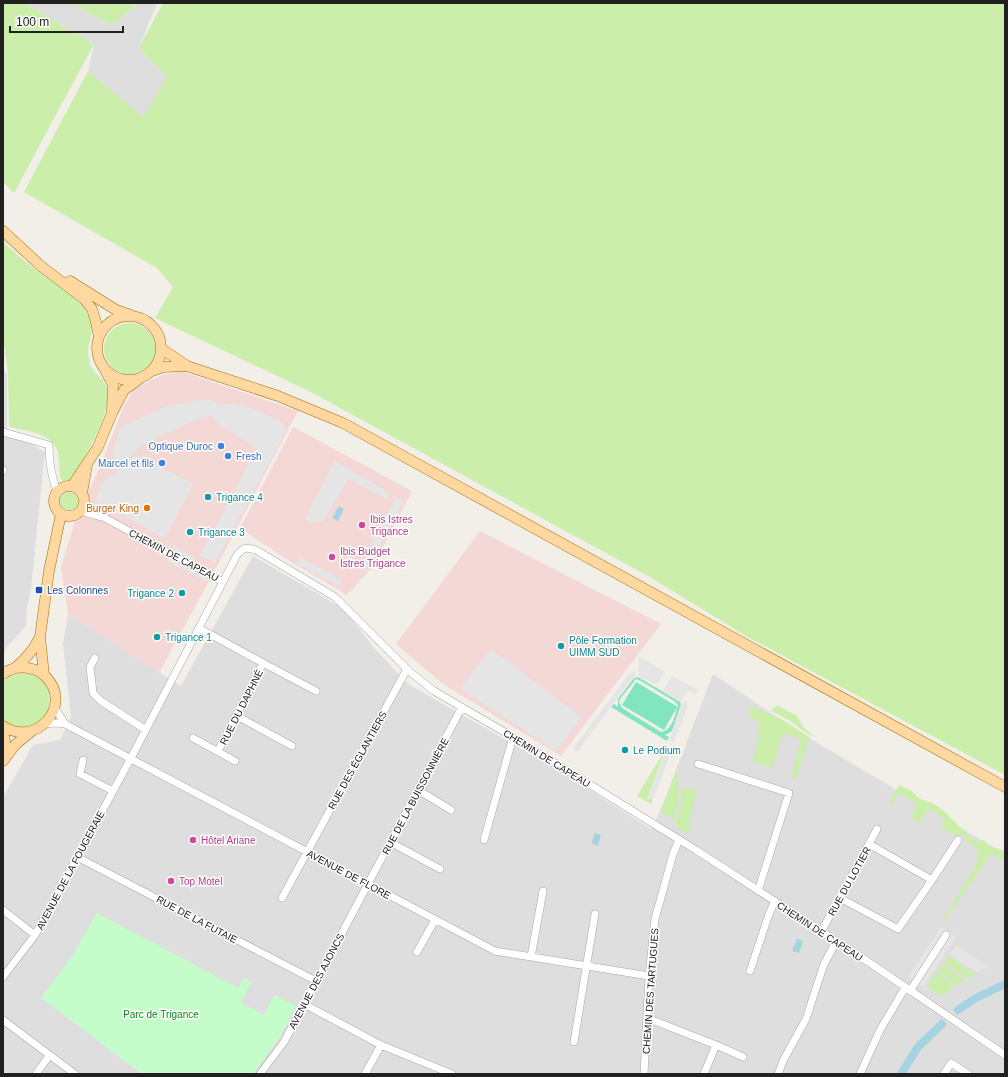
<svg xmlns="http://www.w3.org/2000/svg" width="1008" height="1077" viewBox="0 0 1008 1077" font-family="Helvetica,sans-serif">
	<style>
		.residential { fill: #dfdede }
		.commercial { fill: #f3d8d6 }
		.grass { fill: #cbeeab }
		.park { fill: #c4fdc9 }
		.pitch { fill: #81e5c0; fill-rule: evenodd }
		.parking { fill: #e5e5e5 }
		.water { fill: #a6d3e2 }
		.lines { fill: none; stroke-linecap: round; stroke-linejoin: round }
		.canal { stroke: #a6d3e2; stroke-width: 8 }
		.minor-casing { stroke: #a8a8a8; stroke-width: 8 }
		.primary-casing { stroke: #9f6d00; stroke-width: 11 }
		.minor { stroke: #fff; stroke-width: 7 }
		.primary { stroke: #ffd7a0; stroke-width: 10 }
		.shop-dot { fill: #3f7fe0; stroke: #fff; stroke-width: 1.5 }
		.culture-dot { fill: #0f9aa8; stroke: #fff; stroke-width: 1.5 }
		.food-dot { fill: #e8710a; stroke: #fff; stroke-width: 1.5 }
		.hotel-dot { fill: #d1479c; stroke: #fff; stroke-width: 1.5 }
		.transit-dot { fill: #1a4fb4; stroke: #fff; stroke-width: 1.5 }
		.labels { text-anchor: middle; stroke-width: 3; stroke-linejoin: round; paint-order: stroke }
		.shop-label { font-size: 10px; fill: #366cbe; stroke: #fff; text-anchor: end }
		.culture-label { font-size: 10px; fill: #0d838f; stroke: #fff; text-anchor: start }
		.food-label { font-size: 10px; fill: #c56008; stroke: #fff; text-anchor: end }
		.hotel-label { font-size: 10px; fill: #b23c85; stroke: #fff; text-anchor: start }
		.street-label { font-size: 10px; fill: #212121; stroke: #fff }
		.transit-label { font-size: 10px; fill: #164399; stroke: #fff; text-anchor: start }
		.park-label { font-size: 10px; fill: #058a12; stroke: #fff }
	</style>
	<rect width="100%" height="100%" fill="#f2efe8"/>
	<path class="residential" d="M 24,3 L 71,3 L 112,25 L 139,3 L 157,3 L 139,48 L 167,77 L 143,118 L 88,71 L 94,44 Z
		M 3,371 L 7,374 L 7,430 L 45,452 L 31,588 L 27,607 L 26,626 L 7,647 L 3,655 Z
		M 253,556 L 344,609 L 374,648 L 408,684 L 557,769 L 651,829 L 659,814 L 713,674 L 804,735 L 1005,854 L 1005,1074 L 3,1074 L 3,797 L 33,745 L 60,740 L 71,717 L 63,644 L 68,614 L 181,686 Z"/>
	<path class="commercial" d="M 181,371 L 298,411 L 208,583 L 159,673 L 68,614 L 61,567 L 76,518 L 99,469 L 123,408 L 134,389 L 162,375 Z
		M 293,427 L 412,491 L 372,568 L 347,595 L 283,557 L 240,528 Z
		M 480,531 L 661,624 L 561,756 L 443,684 L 396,644 Z"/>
	<path class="grass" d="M 3,3 L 24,3 L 94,44 L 14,193 L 3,182 Z
		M 71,3 L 139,3 L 112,25 Z
		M 163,3 L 1005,3 L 1005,775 L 746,636 L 648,576 L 309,391 L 155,318 L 173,287 L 157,268 L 24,192 L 88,71 L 143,117 L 167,77 L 139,48 Z
		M 3,242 C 12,250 21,258 31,266 C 51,282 84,297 91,323 C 94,335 85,348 89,359 C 90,362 90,366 92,368 C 97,377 105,378 107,390 C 112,414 83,460 70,481 L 63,481 L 60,478 C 59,469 60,458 57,450 C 52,433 23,430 9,427 L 8,374 L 3,336 Z
		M104 349a26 26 0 1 1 52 0a26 26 0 1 1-52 0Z
		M60 501a9 9 0 1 1 18 0a9 9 0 1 1-18 0Z
		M 21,673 C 74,677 44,752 3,721 L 3,681 L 13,674 Z
		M 777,705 L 797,716 L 803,727 L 816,738 L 802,730 L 789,720 L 771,711 Z
		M 751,706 L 783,720 L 809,737 L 796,779 L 791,779 L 799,748 L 800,739 L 783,733 L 772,768 L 753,762 L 759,739 L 757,738 L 759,730 L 758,729 L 760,721 L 748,717 Z
		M 662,755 L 663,756 L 647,799 L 653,799 L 651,804 L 637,796 Z
		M 677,768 L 679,798 L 674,820 L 661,811 Z
		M 899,785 L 910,790 L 920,799 L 933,803 L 944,811 L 972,839 L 979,841 L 984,840 L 989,846 L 1005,851 L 1005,861 L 991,854 L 944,922 L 942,921 L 980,858 L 976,855 L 979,850 L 966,841 L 966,838 L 960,834 L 955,836 L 942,827 L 944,819 L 929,809 L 920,823 L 910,817 L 917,804 L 898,793 L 891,806 L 888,804 Z
		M 681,787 L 697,791 L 688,825 L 691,827 L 688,835 L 675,826 L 682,799 Z
		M 948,956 L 975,974 L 967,978 L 944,963 Z
		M 942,964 L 965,980 L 957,985 L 938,972 Z
		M 936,973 L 955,986 L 941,996 L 927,987 Z"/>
	<path class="park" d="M 97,913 L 238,988 L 244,978 L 251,982 L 241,1003 L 264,1015 L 275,995 L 296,1006 L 280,1037 L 253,1074 L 142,1074 L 41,998 L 72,957 Z"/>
	<path class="pitch" d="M 638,677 L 680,702 L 681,705 L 672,731 L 665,735 L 669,737 L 667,741 L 611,707 L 614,704 L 618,707 L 618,699 L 634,678 ZM 636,679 L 641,681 L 674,701 L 678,705 L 678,707 L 636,682 L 622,705 L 664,730 L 677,707 C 675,717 672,730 661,732 L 622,708 L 619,702 L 620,699 Z"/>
	<path class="parking" d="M 210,399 L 218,405 L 231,404 L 254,409 L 278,420 L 282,422 L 285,427 L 285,433 L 215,563 L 200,555 L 257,449 L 222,426 L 220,427 L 213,416 L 200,418 L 143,444 L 119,466 L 112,452 L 118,434 L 119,428 L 169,405 Z
		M 136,454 L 193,484 L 165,538 L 95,501 L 105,479 L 108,479 L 110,475 L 114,476 L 116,473 Z
		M 335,461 L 390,493 L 387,499 L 348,479 L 323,522 L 309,522 L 305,519 Z
		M 393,495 L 404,501 L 366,571 L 359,567 L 395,499 Z
		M 173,545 L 194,557 L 196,570 L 209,577 L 207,582 L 169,562 Z
		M 300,557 L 342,580 L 340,587 L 296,563 Z
		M 491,649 L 582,717 L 556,751 L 460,688 Z
		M 639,656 L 665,672 L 656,685 L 638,676 Z
		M 635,671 L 636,676 L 633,677 L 578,751 L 572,750 L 629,674 Z
		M 672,676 L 698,690 L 696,694 L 687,691 L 680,702 L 663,691 Z
		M 686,701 L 688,705 L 686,711 L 674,742 L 669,741 L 681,704 Z
		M 672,749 L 654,798 L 647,799 L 666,750 Z
		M 941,927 L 956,937 L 923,987 L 908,977 Z
		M 956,945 L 989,967 L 977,972 L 949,955 Z"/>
	<path class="water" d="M 339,506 L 344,509 L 338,521 L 332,518 Z
		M 595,833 L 601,835 L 598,846 L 593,844 L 592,841 Z
		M 797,939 L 803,941 L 799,953 L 792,951 Z"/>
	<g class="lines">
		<path class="canal" d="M 958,1010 L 974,999 L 1005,984
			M 901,1074 L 918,1047 L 942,1024"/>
		<defs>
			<path id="minor" d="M 3,432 L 49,445 C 49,462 51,476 57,491
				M 3,471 L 3,470
				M 84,502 L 105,518 L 223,582
				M 80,511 L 101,517
				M 199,628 L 263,663 L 218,751
				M 95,658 L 90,667 L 93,693 L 101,701 L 146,730
				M 263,663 L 316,691
				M 55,705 L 55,708 L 65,724
				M 237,716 L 292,746
				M 44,724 L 56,723 L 65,724 L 495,951 L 649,976
				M 193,738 L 235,761
				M 83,760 L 80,774 L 113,791
				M 698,764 L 789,793 L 758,891
				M 418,790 L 451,810
				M 484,840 L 513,737
				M 390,842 L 440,869
				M 77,857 L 316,981
				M 932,880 L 958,840
				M 282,898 L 407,669
				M 840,898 L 898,929 L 932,880 L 869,844
				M 3,910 L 35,935
				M 821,932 L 877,829
				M 417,952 L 435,920
				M 531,957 L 543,891
				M 750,971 L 769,914 L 775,901
				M 3,977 L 35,935 L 131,758 L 237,555 C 244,547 246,547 256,550 L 335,597 L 409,671 L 434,691 L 513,737 L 696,850 L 873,965 L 1005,1055
				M 910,991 L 946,935
				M 304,1004 L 381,1045 L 452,1074
				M 647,1018 L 716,1045 L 704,1074
				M 3,1020 L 75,1074
				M 574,1042 L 595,914
				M 716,1045 L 743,1057
				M 36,1074 L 49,1056
				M 260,1074 L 284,1042 L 462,707
				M 365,1074 L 381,1045
				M 644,1074 L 649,976 L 655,919 L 673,854 L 679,840
				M 778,1074 L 784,1059 L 806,1019 L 824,964 L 836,942
				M 860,1074 L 880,1030 L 905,988
				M 944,1074 L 951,1063 L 968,1074"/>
			<path id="primary" d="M 3,231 L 41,266 L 84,299 L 92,309 L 96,322 L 99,337
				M 70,281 L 116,310 L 131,315
				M97 348a32 32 0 1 1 64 0a32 32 0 1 1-64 0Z
				M 162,349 L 187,366 L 278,396 L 343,423 L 1005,787
				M 152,371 L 163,367 L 187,366
				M 106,372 L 113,385 L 112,410
				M54 501a15 15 0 1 1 30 0a15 15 0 1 1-30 0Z
				M 72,486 L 98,447 L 112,413 L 124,390 L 138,380
				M 82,493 L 87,465
				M 15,668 C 26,659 34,649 40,637
				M 3,674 C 12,667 22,666 32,669 C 38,670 43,674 47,678 C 73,707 35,748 3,726
				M 44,675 L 40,637 L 49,571 L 61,514
				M 3,732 L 5,741 L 3,760
				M 3,761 L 15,745 L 32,731"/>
		</defs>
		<use href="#minor" class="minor-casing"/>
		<use href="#primary" class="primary-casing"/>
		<use href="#minor" class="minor"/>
		<use href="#primary" class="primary"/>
	</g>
	<g class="shop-dot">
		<circle cx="221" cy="446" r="4"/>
		<circle cx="228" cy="456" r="4"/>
		<circle cx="162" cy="463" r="4"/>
	</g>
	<g class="culture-dot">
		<circle cx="208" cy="497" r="4"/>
		<circle cx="190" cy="532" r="4"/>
		<circle cx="182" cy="593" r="4"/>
		<circle cx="157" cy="637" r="4"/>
		<circle cx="561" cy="646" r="4"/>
		<circle cx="625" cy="750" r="4"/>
	</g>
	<circle class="food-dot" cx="147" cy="508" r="4"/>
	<g class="hotel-dot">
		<circle cx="362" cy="525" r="4"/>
		<circle cx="332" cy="557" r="4"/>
		<circle cx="193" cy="840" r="4"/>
		<circle cx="171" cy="881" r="4"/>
	</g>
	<rect class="transit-dot" x="35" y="586" width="8" height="8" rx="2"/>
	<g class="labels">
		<g class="shop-label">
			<text x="213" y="450">Optique Duroc</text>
			<text x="236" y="460" text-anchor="start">Fresh</text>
			<text x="154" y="467">Marcel et fils</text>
		</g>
		<g class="culture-label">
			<text x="216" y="501">Trigance 4</text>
			<text x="198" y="536">Trigance 3</text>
			<text x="174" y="597" text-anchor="end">Trigance 2</text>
			<text x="165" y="641">Trigance 1</text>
			<text x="569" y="644">Pôle Formation<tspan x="569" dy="12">UIMM SUD</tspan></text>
			<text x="633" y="754">Le Podium</text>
		</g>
		<g class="food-label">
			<text x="139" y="512">Burger King</text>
		</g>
		<g class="hotel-label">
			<text x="370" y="523">Ibis Istres<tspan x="370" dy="12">Trigance</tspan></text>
			<text x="340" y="555">Ibis Budget<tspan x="340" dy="12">Istres Trigance</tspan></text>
			<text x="201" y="844">Hôtel Ariane</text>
			<text x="179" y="885">Top Motel</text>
		</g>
		<g class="street-label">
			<text transform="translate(174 555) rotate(28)" y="4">CHEMIN DE CAPEAU</text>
			<text transform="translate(241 707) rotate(-63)" y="4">RUE DU DAPHNÉ</text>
			<text transform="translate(547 758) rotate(32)" y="4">CHEMIN DE CAPEAU</text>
			<text transform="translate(357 760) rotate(-61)" y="4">RUE DES ÉGLANTIERS</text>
			<text transform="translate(415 796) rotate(-62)" y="4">RUE DE LA BUISSONNIÈRE</text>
			<text transform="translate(70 870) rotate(-62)" y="4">AVENUE DE LA FOUGERAIE</text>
			<text transform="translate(349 874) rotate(28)" y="4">AVENUE DE FLORE</text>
			<text transform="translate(849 881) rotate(-61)" y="4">RUE DU LOTIER</text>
			<text transform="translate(197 919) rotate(28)" y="4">RUE DE LA FUTAIE</text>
			<text transform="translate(820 931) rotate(33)" y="4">CHEMIN DE CAPEAU</text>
			<text transform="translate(316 981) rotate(-62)" y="4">AVENUE DES AJONCS</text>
			<text transform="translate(650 991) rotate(-86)" y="4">CHEMIN DES TARTUGUES</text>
		</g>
		<g class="transit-label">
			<text x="47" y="594">Les Colonnes</text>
		</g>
		<g class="park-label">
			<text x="161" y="1018">Parc de Trigance</text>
		</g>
	</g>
	<rect width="1008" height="1077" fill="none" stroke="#212121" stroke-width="8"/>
	<path d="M10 26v6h113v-6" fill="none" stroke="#212121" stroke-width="2"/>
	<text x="16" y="26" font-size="12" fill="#212121" stroke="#ffffff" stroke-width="3" paint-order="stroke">100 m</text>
</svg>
